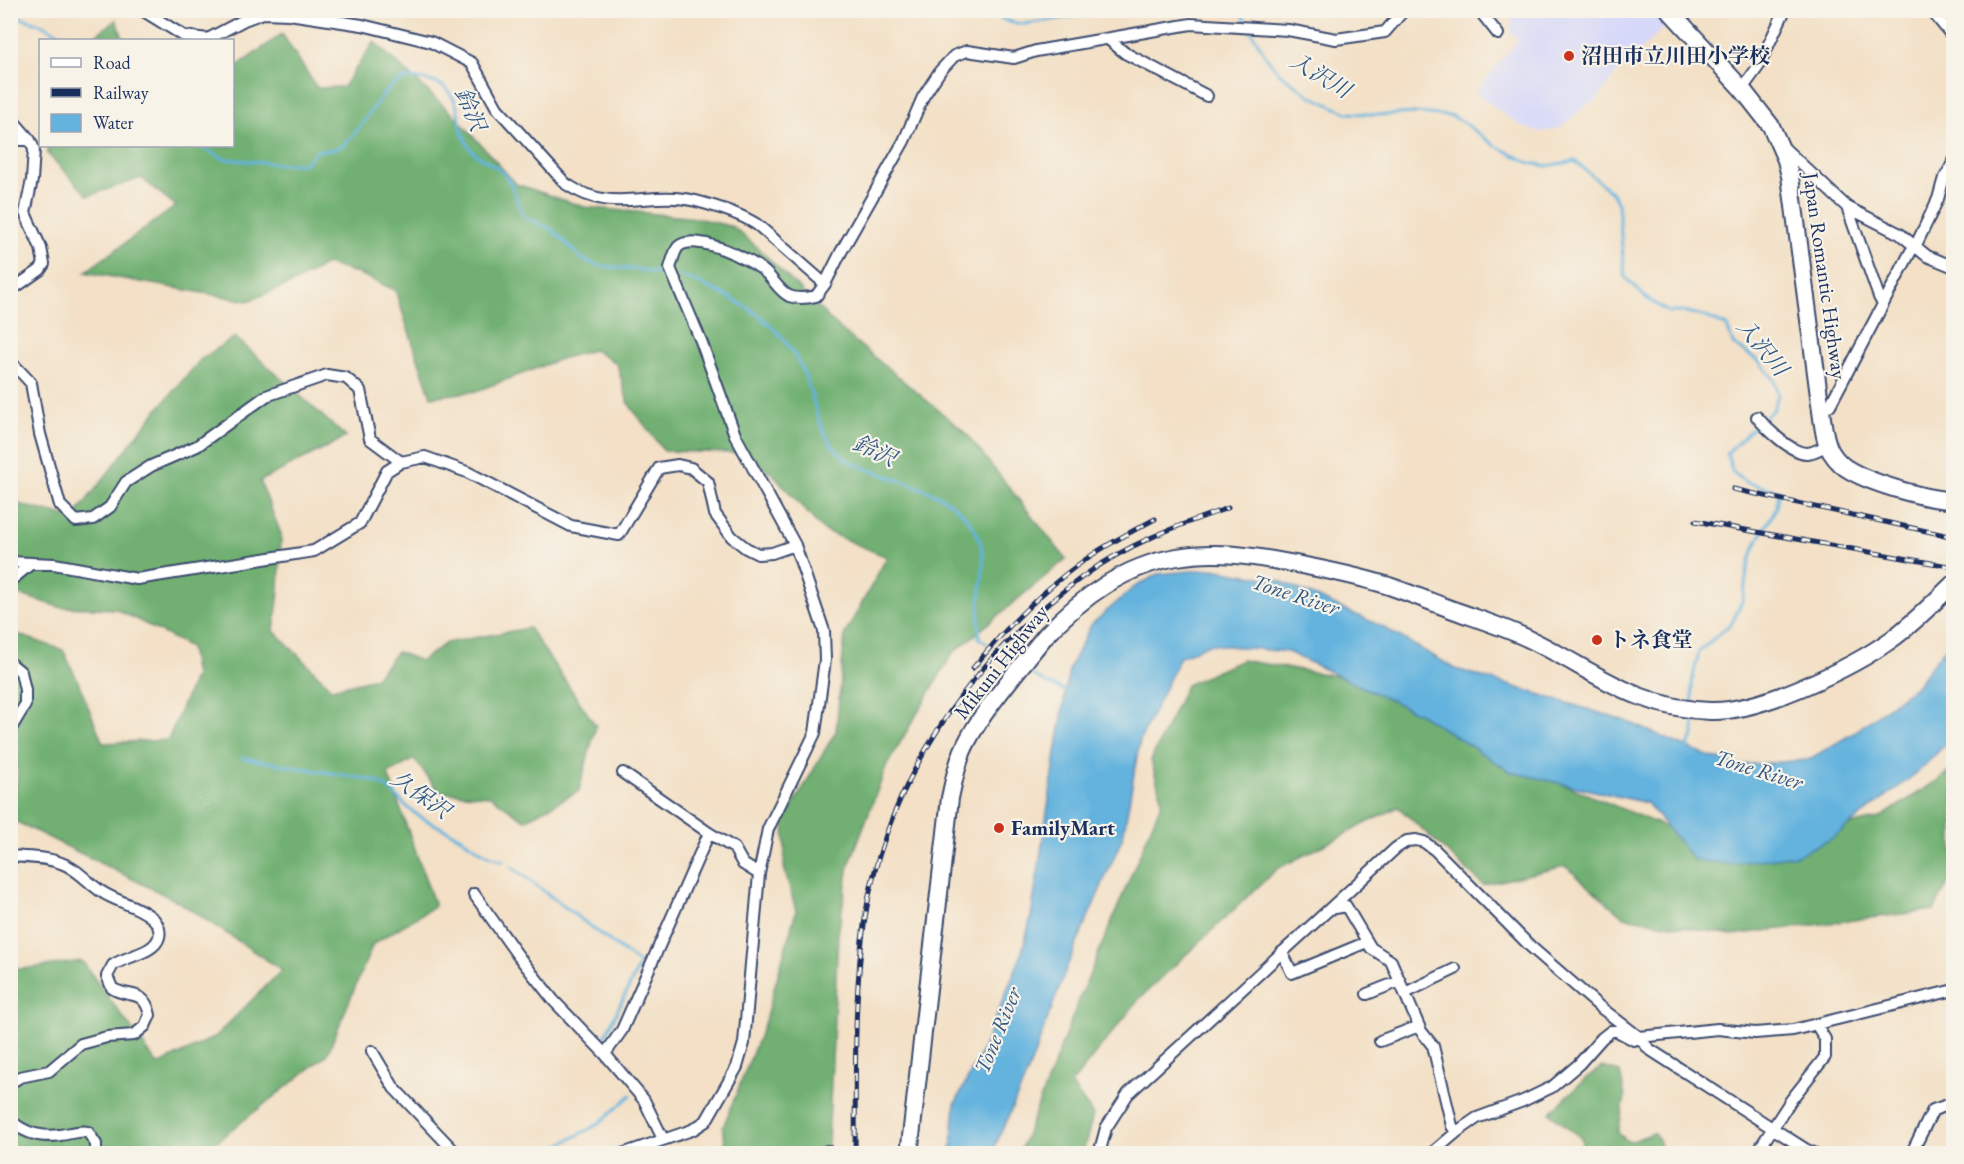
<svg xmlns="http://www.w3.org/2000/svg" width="1964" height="1164" viewBox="0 0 1964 1164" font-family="'EB Garamond','Noto Serif JP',serif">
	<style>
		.built { fill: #d6d8f9 }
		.forest { fill: #71b072; stroke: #467068; stroke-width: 1.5 }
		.water { fill: #63b3de; stroke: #3f719e; stroke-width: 1.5 }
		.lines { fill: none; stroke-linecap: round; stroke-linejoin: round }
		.stream { stroke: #63b3de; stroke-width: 3 }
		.minor-casing { stroke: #3b4a6e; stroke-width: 14 }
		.highway-casing { stroke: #3b4a6e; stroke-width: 20 }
		.minor { stroke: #fff; stroke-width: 10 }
		.highway { stroke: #fff; stroke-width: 16 }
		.rail-casing { stroke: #1b2f5e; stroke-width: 5 }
		.rail { stroke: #f7f3e8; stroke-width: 3; stroke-dasharray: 9; stroke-linecap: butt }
		.poi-dot { fill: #c8321e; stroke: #f7f3e8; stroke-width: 2 }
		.labels { text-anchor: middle; stroke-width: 4.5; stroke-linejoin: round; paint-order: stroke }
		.poi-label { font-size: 21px; font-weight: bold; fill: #1b2f5e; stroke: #f7f3e8; text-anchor: start }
		.street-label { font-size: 21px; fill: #1b2f5e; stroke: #f7f3e8 }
		.water-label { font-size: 22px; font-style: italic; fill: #315784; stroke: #f7f3e8 }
	</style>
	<rect width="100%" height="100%" fill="#f7f3e8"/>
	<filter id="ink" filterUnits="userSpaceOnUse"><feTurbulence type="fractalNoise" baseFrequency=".0167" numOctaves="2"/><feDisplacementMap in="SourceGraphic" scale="12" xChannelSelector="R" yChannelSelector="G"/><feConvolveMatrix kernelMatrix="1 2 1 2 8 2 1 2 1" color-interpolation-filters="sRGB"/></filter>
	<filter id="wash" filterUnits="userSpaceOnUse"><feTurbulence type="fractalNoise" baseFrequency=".008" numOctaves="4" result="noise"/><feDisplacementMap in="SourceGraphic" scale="24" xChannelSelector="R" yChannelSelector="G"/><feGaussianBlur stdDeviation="1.35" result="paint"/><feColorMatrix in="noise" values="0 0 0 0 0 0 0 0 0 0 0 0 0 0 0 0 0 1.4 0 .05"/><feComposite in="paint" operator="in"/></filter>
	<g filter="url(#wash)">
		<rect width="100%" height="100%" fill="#f3e0c6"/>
		<path class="built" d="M 1513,11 L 1661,11 L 1670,22 L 1616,73 L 1594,104 L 1590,102 L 1560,128 L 1542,132 L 1523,127 L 1475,93 L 1518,40 L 1510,32 Z"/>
		<path class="forest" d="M 116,20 L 124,40 L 89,40 Z
			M 282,34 L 317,88 L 343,87 L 374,42 L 458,119 L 516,184 L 584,207 L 697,218 L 733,227 L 757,247 L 839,328 L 965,432 L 1066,559 L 952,654 L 887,765 L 849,865 L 838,935 L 828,1145 L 812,1153 L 726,1153 L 723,1127 L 764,1024 L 796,911 L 784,867 L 785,849 L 784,821 L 836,731 L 845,634 L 887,557 L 823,530 L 771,472 L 735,453 L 664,451 L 628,403 L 617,364 L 594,350 L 563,358 L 477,391 L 431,397 L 395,290 L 357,273 L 326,264 L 295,282 L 248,301 L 85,272 L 176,206 L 141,178 L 88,196 L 47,153 L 49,146 L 232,146 L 233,69 Z
			M 235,337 L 346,437 L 260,481 L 281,534 L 279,592 L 274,631 L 332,689 L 375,678 L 397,652 L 421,661 L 446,643 L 529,628 L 596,726 L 579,791 L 525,820 L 490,796 L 439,792 L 414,759 L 388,774 L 435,906 L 373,944 L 327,1055 L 202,1153 L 11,1153 L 11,968 L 23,969 L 82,961 L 158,1065 L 215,1037 L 282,970 L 179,902 L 11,819 L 18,772 L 11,749 L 11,632 L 63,650 L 77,679 L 103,743 L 168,740 L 195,676 L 190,647 L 116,609 L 59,607 L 11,592 L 10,502 L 73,518 L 152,416 L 201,359 Z
			M 1242,660 L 1412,689 L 1465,743 L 1727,853 L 1880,818 L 1953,770 L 1953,874 L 1934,910 L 1732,935 L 1624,917 L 1565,866 L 1483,885 L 1398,807 L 1277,869 L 1140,998 L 1071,1084 L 1093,1115 L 1083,1153 L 1019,1154 L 1079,1000 L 1162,801 L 1151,760 L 1186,685 Z
			M 1602,1067 L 1620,1072 L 1625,1097 L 1618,1133 L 1629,1142 L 1654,1133 L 1662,1148 L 1660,1153 L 1581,1153 L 1582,1139 L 1550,1113 L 1587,1077 Z"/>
		<path class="water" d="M 1212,569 L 1278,580 L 1381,626 L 1456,669 L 1626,721 L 1702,754 L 1739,765 L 1808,760 L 1852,734 L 1917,685 L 1953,637 L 1953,737 L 1919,771 L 1831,839 L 1797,855 L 1728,864 L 1694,860 L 1647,803 L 1511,772 L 1422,715 L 1288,652 L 1209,644 L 1180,657 L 1140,740 L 1123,836 L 1066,969 L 1028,1072 L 992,1153 L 951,1153 L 955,1104 L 984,1046 L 1021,956 L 1031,917 L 1069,669 L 1091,625 L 1133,588 L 1158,574 Z"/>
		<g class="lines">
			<path class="stream" d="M 991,10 C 1001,21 1011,23 1025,24 L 1119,10
				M 1240,10 L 1248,25
				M 10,14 L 43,25 L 72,40
				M 1251,31 L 1267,58 L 1279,73 L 1311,96 L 1347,113 L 1385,115 L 1415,113 L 1452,116 L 1467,125 L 1494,145 L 1530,163 L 1547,166 L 1575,161 L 1612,193 L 1618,204 L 1625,277 L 1645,297 L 1668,312 L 1687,312 L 1706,317 L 1727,326 L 1733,344 L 1759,361 L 1774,380 L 1778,395 L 1773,410 L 1763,419
				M 198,146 L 225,159 L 280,164 L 304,164 L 317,151 C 325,150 333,151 340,147 C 365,131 378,86 406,79 C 411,77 419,79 425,80 C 434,82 443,84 449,92 C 462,107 457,130 469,147 C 476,158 492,162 502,172 C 513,183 517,202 524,217 L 553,230 L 581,258 L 588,262 L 600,266 L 643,270 L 664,275
				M 681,276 C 738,298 787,322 808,384 C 819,415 818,436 846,459 C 854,465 866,468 875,472 C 913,486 957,493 977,534 C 989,559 980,585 979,610 C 979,619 979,629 979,638 L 986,643
				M 1003,657 L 1013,663
				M 1028,672 L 1046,683 L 1066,691
				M 1693,704 L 1692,682 L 1699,651 L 1732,623 L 1743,599 L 1747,571 L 1754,548 L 1776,508 L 1779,491 L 1745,482 L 1732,471 L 1727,453 L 1758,423
				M 1686,750 L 1694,734 L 1694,716
				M 243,758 L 372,780 C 392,787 396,798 412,811 C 428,824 449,829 466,841 C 478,849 487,857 503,861
				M 512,867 L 640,964 L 605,1036
				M 536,1154 L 550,1150 L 597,1125 L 631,1095"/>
		</g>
	</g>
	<g filter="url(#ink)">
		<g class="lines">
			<defs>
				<path id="minor" d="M 142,10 L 184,36 L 208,39 L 244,20 L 263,13 L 289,14 L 362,25 L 431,42 L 472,63 L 497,108 L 566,184 C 614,216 647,189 696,201 C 715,206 739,213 756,224 C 763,229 770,236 777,242 C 793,256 809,270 825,284
					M 1479,10 L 1498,34
					M 1931,10 L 1954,38
					M 1108,39 L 1125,53 L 1207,96
					M 1742,89 L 1758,67 L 1785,10
					M 10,117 L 30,140 L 34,149 L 32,180 L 25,213 L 41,248 L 44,264 L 40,270 L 10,291
					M 10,140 L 30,140
					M 1783,147 L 1847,207 L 1900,234 L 1927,256 L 1954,267
					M 1847,207 L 1879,297 L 1883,304
					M 10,365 L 16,367 L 31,383 L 40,434 L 60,505 L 76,521 L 93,519 L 110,507 L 126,482 L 151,466 L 197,446 L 266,396 L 327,375 L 346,378 L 360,390 L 370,439 L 401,462
					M 1821,411 L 1830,405 L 1911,251 L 1915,247 L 1938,199 L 1943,181 L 1954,161
					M 1757,417 C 1766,428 1790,452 1806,453 C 1814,453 1821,448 1828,445
					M 10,562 L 54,564 L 137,579 L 314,551 L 360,523 L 387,471 L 401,462 L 425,457 L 467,472 L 571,526 L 619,535 L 659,468 L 678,465 L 691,468 L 708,482 L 715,514 L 732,537 L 746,548 L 758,554 L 772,553 L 795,545
					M 10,581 L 32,563
					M 10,663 L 21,672 L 25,690 L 25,705 L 10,730
					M 623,773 L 709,833 L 734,848 L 743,864 L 759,874
					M 10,856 C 27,857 45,857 61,863 C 77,868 88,883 102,892 C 117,902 137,905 151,917 C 157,921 161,930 159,937 C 155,953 126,956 113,965 L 107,976 L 112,988 C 127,999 144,987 150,1015 L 145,1026 L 134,1035 L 107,1037 L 81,1044 L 49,1071 L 20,1077 L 10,1083
					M 474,894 L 519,957 L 554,1001 L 605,1054 L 644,1100 L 663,1139
					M 1330,909 L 1346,906 L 1371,948 L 1391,961 L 1421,1031 L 1433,1046 L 1452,1126 L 1456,1132
					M 1282,952 L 1292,973 L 1367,942
					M 1405,993 L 1455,969
					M 1367,994 L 1400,981
					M 1380,1041 L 1419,1026
					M 372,1051 L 394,1088 L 457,1154
					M 605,1054 L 622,1030 L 709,833
					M 10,1120 C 24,1133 41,1138 60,1135 C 70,1134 78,1130 88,1132 L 96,1144 L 96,1154
					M 622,1154 L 692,1130 L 706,1121 L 737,1067 L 744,1043 L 759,874 L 768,829 L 815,733 L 825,660 L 824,631 L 795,545 L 735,435 L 701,341 L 670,268 C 672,262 674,252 678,247 C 694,231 753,260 766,273 C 773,279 780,292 789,296 C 797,299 808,298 816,296 L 825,284 L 841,252 L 904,141 L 923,97 L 940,71 L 954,56 L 967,51 L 1014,58 L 1036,51 L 1191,24 L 1288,30 L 1336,39 L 1385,32 L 1404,10
					M 826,1154 L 827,1151
					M 1099,1154 L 1106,1128 L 1128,1094 L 1396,848 L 1407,841 L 1416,840 L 1424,842 L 1435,850 L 1531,947 L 1600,1007 L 1639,1037 L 1718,1029 L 1755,1033 L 1793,1030 L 1954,990
					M 1431,1154 L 1458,1131 L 1477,1118 L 1523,1101 L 1552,1087 L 1579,1064 L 1602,1038 L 1611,1031 L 1617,1031 L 1634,1040 L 1639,1037 L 1649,1049 L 1805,1149 L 1816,1154
					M 1756,1154 L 1791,1100 L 1825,1057 L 1825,1039 L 1816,1024
					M 1911,1154 L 1933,1110 L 1954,1103"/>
				<path id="highway" d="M 1669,10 L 1742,89 L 1771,126 L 1786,160 L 1790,176 L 1821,411 C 1823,424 1824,440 1831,452 C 1836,460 1843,467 1851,471 C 1872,483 1930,501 1954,500
					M 909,1154 L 950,798 C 954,780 957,762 965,746 C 978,719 998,695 1016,672 C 1026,660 1036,647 1046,635 C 1082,597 1124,566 1177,557 C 1216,550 1252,556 1290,563 C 1323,569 1357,576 1389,586 C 1412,594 1434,603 1456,611 C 1481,620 1506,628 1529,639 C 1594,670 1634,708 1710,711 C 1758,713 1852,668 1892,639 C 1914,623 1934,602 1954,583"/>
			</defs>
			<use href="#minor" class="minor-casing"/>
			<use href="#highway" class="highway-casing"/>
			<use href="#minor" class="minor"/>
			<use href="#highway" class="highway"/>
			<defs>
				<path id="rail" d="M 1733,489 L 1954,537
					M 1695,521 L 1954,567
					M 973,668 C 1008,625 1050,582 1098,551 C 1116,540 1136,529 1155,519
					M 855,1154 C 856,1075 853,996 865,918 C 886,782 971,658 1081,578 C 1125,545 1176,526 1228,508"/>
			</defs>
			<use href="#rail" class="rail-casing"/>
			<use href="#rail" class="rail"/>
		</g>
	</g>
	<g class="poi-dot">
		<circle cx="1569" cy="56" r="6"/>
		<circle cx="1597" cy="640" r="6"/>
		<circle cx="999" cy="828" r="6"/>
	</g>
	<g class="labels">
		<g class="poi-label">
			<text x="1581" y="63">沼田市立川田小学校</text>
			<text x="1609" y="647">トネ食堂</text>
			<text x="1011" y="835">FamilyMart</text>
		</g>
		<g class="street-label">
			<text transform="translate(1825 276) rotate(82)" y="7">Japan Romantic Highway</text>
			<text transform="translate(1001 662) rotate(-52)" y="7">Mikuni Highway</text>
		</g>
		<g class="water-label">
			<text transform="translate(1321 75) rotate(31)" y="8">入沢川</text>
			<text transform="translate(471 109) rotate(67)" y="8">鈴沢</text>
			<text transform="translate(1763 347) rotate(51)" y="8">入沢川</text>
			<text transform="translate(875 450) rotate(25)" y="8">鈴沢</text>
			<text transform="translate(1296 594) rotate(18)" y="8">Tone River</text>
			<text transform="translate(1759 769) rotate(17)" y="8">Tone River</text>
			<text transform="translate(421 794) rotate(35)" y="8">久保沢</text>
			<text transform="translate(997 1030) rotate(-68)" y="8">Tone River</text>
		</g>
	</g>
	<rect width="1964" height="1164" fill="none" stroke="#f7f3e8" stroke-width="36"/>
	<rect x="39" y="39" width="195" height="108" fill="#f7f3e8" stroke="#9fa5b1" stroke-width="1.5"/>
	<rect x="51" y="58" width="30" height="9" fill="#ffffff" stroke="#9fa5b1" stroke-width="1.5"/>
	<text x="93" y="69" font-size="18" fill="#1b2f5e">Road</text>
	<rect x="51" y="88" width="30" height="9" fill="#1b2f5e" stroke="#9fa5b1" stroke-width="1.5"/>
	<text x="93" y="99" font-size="18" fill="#1b2f5e">Railway</text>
	<rect x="51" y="114" width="30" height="18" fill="#63b3de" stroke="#9fa5b1" stroke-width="1.5"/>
	<text x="93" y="129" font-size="18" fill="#1b2f5e">Water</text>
</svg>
